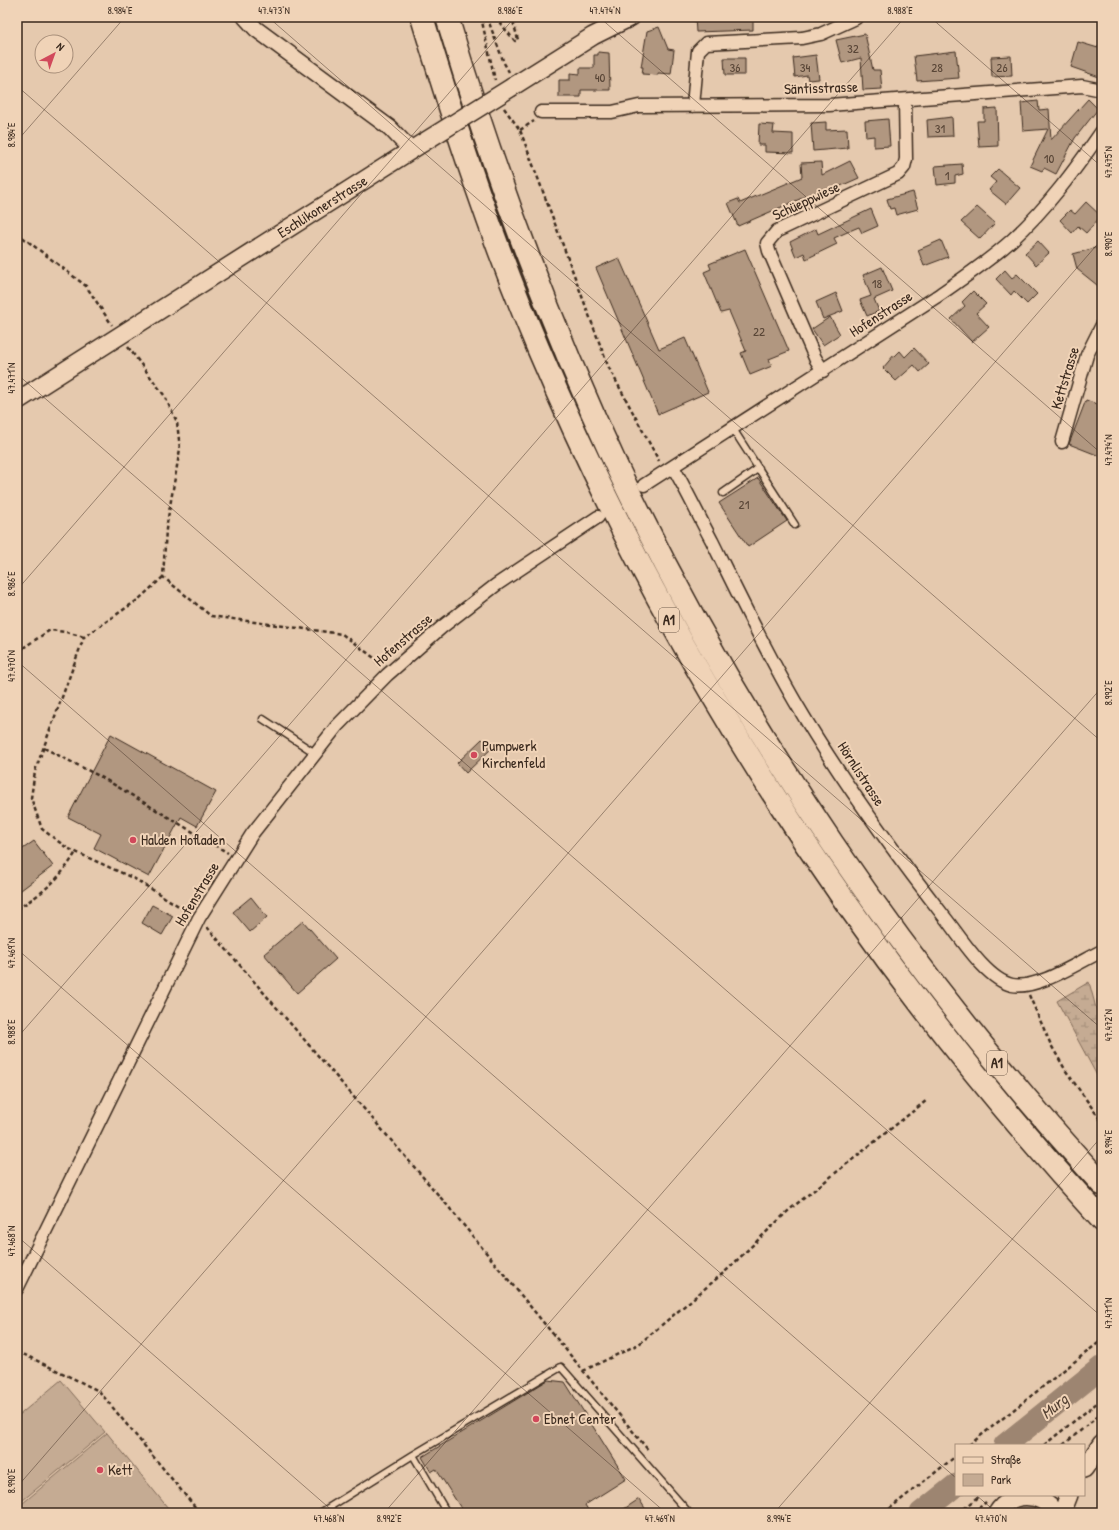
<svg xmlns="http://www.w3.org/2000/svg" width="1119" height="1530" viewBox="0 0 1119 1530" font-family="'Patrick Hand',sans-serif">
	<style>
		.green { fill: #c5ab93; stroke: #806a58 }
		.wetland { fill: url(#wetland-marsh); stroke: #806a58 }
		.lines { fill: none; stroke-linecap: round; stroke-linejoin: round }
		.river { stroke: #9d8571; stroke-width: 23 }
		.building { fill: #b19780; stroke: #3b2a1e }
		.service-casing { stroke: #3b2a1e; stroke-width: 9 }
		.minor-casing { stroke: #3b2a1e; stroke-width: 15 }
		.tertiary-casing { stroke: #3b2a1e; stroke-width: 18 }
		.secondary-casing { stroke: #3b2a1e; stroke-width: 20 }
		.motorway-casing { stroke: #3b2a1e; stroke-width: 25 }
		.path { stroke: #3b2a1e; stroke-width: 2.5; stroke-dasharray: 4 3; stroke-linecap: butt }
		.service { stroke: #f0d3b7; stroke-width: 6 }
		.minor { stroke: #f0d3b7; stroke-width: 12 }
		.tertiary { stroke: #f0d3b7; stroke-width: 15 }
		.secondary { stroke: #f0d3b7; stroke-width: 17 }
		.motorway { stroke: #f0d3b7; stroke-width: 22 }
		.secondary-bridge-casing { stroke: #3b2a1e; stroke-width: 20; stroke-linecap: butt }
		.secondary-bridge { stroke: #f0d3b7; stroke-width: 17 }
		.ticks { fill: none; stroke: #3b2a1e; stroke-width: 1; stroke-opacity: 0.45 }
		.poi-dot { fill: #d1495b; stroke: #f0d3b7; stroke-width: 1.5 }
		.labels { text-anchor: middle; stroke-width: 4; stroke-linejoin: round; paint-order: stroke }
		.number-label { font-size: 13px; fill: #584536 }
		.shield { fill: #f0d3b7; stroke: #715d4c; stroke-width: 1 }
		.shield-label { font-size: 14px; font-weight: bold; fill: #3b2a1e }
		.street-label { font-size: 15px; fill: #3b2a1e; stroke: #f0d3b7 }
		.poi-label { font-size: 15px; fill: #3b2a1e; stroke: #f0d3b7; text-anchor: start }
		.water-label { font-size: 16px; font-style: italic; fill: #544133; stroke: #f0d3b7 }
		.neatline { fill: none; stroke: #3b2a1e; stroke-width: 1.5 }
		.ticks-label { font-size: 10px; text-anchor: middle; fill: #3b2a1e }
	</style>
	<defs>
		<pattern id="wetland-marsh" width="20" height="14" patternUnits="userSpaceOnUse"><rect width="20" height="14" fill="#c5ab93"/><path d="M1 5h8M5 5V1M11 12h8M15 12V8" fill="none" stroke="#a18b77"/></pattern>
	</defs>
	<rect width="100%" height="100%" fill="#e5c9ae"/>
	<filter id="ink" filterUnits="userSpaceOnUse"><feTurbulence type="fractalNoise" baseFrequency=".025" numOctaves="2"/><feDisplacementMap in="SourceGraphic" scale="8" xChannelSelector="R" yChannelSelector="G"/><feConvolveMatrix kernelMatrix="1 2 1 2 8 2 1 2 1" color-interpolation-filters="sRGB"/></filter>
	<g filter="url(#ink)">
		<path class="green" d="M 61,1380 L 105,1432 L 17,1505 L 17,1417 Z
			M 107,1433 L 168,1508 L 162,1513 L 17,1513 L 17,1508 Z
			M 1030,1503 L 1047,1513 L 1005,1513 L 1012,1506 Z"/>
		<path class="wetland" d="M 1089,982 L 1102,1030 L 1102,1085 L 1057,1001 Z"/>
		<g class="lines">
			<path class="river" d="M 1005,1445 L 1102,1367
				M 921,1513 L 956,1485"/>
		</g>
		<path class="building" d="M 695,17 L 753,17 L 753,30 L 696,32 Z
			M 659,27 L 668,49 L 674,50 L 671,74 L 658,73 L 658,75 L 642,74 L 643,67 L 641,67 L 647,31 Z
			M 865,34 L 873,70 L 880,70 L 882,89 L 863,90 L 861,58 L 842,63 L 836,40 Z
			M 1078,42 L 1098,48 L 1098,46 L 1102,46 L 1102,78 L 1071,67 Z
			M 956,51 L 959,78 L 917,81 L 914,56 Z
			M 598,52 L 609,53 L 610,90 L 581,90 L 581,97 L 559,97 L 559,80 L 570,80 L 570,73 L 580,74 L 580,68 L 594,68 L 594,55 L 598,55 Z
			M 816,55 L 819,79 L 808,80 L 807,75 L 795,77 L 793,58 Z
			M 1011,56 L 1012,76 L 992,77 L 991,57 Z
			M 724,58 L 745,58 L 745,75 L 725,75 Z
			M 1088,99 L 1098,109 L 1075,138 L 1056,174 L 1044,168 L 1042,171 L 1030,166 L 1048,129 L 1023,131 L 1021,103 L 1038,101 L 1039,110 L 1049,109 L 1051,140 Z
			M 997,108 L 998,146 L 979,147 L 977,121 L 984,121 L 984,109 Z
			M 952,117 L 953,136 L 928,137 L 927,120 Z
			M 888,119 L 890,146 L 874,147 L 874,136 L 866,137 L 865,121 Z
			M 826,122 L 826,130 L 847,129 L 848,148 L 813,151 L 811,123 Z
			M 759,124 L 774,125 L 773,133 L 793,134 L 793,153 L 765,152 L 765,145 L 758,145 Z
			M 850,161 L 859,178 L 827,192 L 825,188 L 738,226 L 728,203 L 738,199 L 740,203 L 802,177 L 801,163 L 821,162 L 822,175 Z
			M 962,164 L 963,174 L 955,176 L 955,183 L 937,185 L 935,166 Z
			M 998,169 L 1020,188 L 1006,204 L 989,190 L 996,182 L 990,177 Z
			M 913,192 L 918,209 L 896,215 L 894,208 L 890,209 L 887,199 Z
			M 1086,202 L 1101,216 L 1086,233 L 1078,226 L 1072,233 L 1060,220 L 1070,210 L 1075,214 Z
			M 977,207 L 995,223 L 980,239 L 961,222 Z
			M 871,209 L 878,226 L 862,233 L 859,227 L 854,229 L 834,238 L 837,244 L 806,259 L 804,253 L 796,257 L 790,242 L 816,229 L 818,234 Z
			M 941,240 L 948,257 L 924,266 L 918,250 Z
			M 1038,241 L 1049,253 L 1036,265 L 1025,253 Z
			M 1102,246 L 1102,289 L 1077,269 L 1073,254 Z
			M 745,249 L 789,351 L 769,359 L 772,366 L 750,375 L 741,353 L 746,351 L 729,311 L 721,313 L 704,272 L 711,269 L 709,264 Z
			M 619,258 L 659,349 L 685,338 L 708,392 L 658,414 L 596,268 Z
			M 882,267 L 892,291 L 874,299 L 879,311 L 867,316 L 860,300 L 871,296 L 863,275 Z
			M 1005,270 L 1012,278 L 1017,274 L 1037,294 L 1027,304 L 1014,291 L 1011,295 L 996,279 Z
			M 973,291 L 986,304 L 976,313 L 989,327 L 972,342 L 951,319 L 965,306 L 962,302 Z
			M 836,293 L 843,311 L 823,319 L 816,302 Z
			M 830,317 L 840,334 L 823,345 L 812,329 Z
			M 914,348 L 929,364 L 920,372 L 914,365 L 896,381 L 883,368 L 894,355 L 895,356 L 900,351 L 905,357 Z
			M 1086,400 L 1102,406 L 1102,457 L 1069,444 Z
			M 758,478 L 787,521 L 748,547 L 719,503 Z
			M 111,734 L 216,792 L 197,826 L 181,817 L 149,877 L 94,848 L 101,834 L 68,817 Z
			M 482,739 L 492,748 L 466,773 L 457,763 Z
			M 34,841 L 53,866 L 17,893 L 17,853 Z
			M 251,897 L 267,917 L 250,932 L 233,912 Z
			M 152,905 L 173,916 L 162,935 L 142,923 Z
			M 303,921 L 336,959 L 297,993 L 264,954 Z
			M 548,1380 L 565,1382 L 626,1479 L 585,1505 L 590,1513 L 464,1513 L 436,1469 L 431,1472 L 422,1457 Z
			M 639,1499 L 648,1513 L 618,1513 Z"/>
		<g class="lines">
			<defs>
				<path id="service" d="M 733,429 L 795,525
					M 723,493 L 759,468
					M 263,719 L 315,753
					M 413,1455 L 561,1367 L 689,1513
					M 320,1513 L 413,1455 L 447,1513"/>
				<path id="minor" d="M 693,106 L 698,51 L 706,43 L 802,38 L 821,34 L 856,18
					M 541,112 L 612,112 L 639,106 L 829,105 L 1082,86 L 1102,90
					M 823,371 L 815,358 L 769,251 L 767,243 L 777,231 L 898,174 L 904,167 L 906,159 L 905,101
					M 1062,442 L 1087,355 L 1102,325
					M 673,467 C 687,491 699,517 712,541 C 739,596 766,652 797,705 C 841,780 893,851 946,919 C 961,938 987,980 1012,985 C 1037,990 1079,962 1102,951
					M 644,485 L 936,297 C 962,279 989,261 1012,240 C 1047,208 1075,170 1102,131
					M 17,1289 L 199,918 L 252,834 L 337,726 L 387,675 L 442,627 L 496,585 L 598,517"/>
				<path id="tertiary" d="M 245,17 L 256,29 L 390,128 L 411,150"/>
				<g id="secondary">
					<path d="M 512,87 L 593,36 L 631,17"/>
					<path id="s1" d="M 17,401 L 424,142"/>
					<path d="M 1084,1469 L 1102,1443"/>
					<path d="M 997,1513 C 1011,1491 1041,1491 1055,1513"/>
					<path d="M 1062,1513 L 1069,1495"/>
				</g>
				<path id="motorway" d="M 422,17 C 456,129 492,240 538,348 C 676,673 863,960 1102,1220
					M 447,17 C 493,171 549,321 617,467 C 740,728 907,971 1102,1184"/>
			</defs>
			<use href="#service" class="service-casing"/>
			<use href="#minor" class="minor-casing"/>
			<use href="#tertiary" class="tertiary-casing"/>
			<use href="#secondary" class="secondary-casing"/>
			<use href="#motorway" class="motorway-casing"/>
			<path class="path" d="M 481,17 L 495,80
				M 487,17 L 504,63 L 509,72
				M 495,17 L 515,41 L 518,40 L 512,17
				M 504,108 L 520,130 L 608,366 L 659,461
				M 520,130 L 534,121
				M 17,233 L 86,286 L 112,325
				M 128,347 L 164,395 L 177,422 L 180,449 L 166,529 L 163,577 L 211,616 L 342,634 L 373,657 L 380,666
				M 163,577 L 139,599 L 84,637 L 35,771 L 31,798 L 42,829 L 67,848 L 135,879 L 190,913
				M 17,652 L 50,630 L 66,632 L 84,637
				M 44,748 L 103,778 L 228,853
				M 17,909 C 43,893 60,879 76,852
				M 207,927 L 447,1205 L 649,1451
				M 1102,986 C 1096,995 1098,1011 1102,1021
				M 1029,995 L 1051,1045 L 1066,1071 L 1102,1122
				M 17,1351 L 99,1391 L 200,1513
				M 583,1371 L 639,1344 L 727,1270 L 789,1210 L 927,1100
				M 969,1445 L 1102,1340
				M 1044,1445 L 1102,1399
				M 1063,1445 L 1102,1413
				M 884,1513 L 956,1456
				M 959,1513 L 981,1495
				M 973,1513 L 986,1502"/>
			<use href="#service" class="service"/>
			<use href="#minor" class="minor"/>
			<use href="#tertiary" class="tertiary"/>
			<use href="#secondary" class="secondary"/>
			<use href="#motorway" class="motorway"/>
			<defs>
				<path id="secondary-bridge" d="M 424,142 L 512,87"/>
			</defs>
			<use href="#secondary-bridge" class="secondary-bridge-casing"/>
			<use href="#secondary-bridge" class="secondary-bridge"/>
		</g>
	</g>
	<path class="ticks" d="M 268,17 L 1102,742M 599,17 L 1102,454M 930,17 L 1102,167M 17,86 L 1102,1029M 17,141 L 125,17M 17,374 L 1102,1317M 17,590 L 515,17M 17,661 L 956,1478M 17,949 L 666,1513M 17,1038 L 905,17M 17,1236 L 335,1513M 17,1487 L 1102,239M 976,1495 L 997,1513M 384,1513 L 1102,687M 774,1513 L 1102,1136"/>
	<g class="poi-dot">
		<circle cx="474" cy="755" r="4"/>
		<circle cx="133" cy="840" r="4"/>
		<circle cx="536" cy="1419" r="4"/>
		<circle cx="100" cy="1470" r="4"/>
	</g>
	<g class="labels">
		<g class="number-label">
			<text x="853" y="53">32</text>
			<text x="735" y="72">36</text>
			<text x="805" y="72">34</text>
			<text x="937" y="72">28</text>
			<text x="1002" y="72">26</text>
			<text x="600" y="82">40</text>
			<text x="940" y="133">31</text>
			<text x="1049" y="163">10</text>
			<text x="947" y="180">1</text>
			<text x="877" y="288">18</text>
			<text x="759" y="336">22</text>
			<text x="744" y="509">21</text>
		</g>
		<g class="shield">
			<rect x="659" y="608" width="20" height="24" rx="3"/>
			<rect x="987" y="1051" width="20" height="24" rx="3"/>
		</g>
		<g class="shield-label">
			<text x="669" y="625">A1</text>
			<text x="997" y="1068">A1</text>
		</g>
		<g class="street-label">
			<text transform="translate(821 88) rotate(-2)" y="5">Säntisstrasse</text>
			<text transform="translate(806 201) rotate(-25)" y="5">Schüeppwiese</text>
			<text dy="5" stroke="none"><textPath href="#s1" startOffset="362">Eschlikonerstrasse</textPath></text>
			<text transform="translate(881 314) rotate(-33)" y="5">Hofenstrasse</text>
			<text transform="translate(1065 378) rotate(-73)" y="5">Kettstrasse</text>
			<text transform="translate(403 640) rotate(-41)" y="5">Hofenstrasse</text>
			<text transform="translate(861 774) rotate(57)" y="5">Hörnlistrasse</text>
			<text transform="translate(197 894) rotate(-59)" y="5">Hofenstrasse</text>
		</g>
		<g class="poi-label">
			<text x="482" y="751">Pumpwerk<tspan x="482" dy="17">Kirchenfeld</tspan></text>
			<text x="141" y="845">Halden Hofladen</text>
			<text x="544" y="1424">Ebnet Center</text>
			<text x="108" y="1475">Kett</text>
		</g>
		<g class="water-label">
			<text transform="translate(1054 1406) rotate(-39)" y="6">Murg</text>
		</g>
	</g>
	<rect width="1119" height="1530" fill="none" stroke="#f0d3b7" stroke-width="44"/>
	<rect x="955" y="1444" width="130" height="52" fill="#f0d3b7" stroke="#a88f7a"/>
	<rect x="963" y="1457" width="20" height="6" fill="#f0d3b7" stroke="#a88f7a"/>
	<text x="991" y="1464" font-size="12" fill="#3b2a1e">Straße</text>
	<rect x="963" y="1474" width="20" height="12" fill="#c5ab93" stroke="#a88f7a"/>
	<text x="991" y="1484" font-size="12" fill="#3b2a1e">Park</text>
	<g transform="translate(54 54) rotate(41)"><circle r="19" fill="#f0d3b7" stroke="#a88f7a"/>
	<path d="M0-3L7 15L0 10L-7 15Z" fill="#d1495b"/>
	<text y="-6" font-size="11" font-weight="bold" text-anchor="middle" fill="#3b2a1e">N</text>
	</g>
	<rect x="22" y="22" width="1075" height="1486" class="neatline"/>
	<g class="ticks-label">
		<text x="120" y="14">8.984°E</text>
		<text x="274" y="14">47.473°N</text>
		<text x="510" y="14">8.986°E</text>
		<text x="605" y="14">47.474°N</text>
		<text x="900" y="14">8.988°E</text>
		<text transform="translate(11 135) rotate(-90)" y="4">8.984°E</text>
		<text transform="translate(1108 162) rotate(-90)" y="4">47.475°N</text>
		<text transform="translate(1108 244) rotate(-90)" y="4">8.990°E</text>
		<text transform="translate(11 378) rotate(-90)" y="4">47.471°N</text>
		<text transform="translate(1108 450) rotate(-90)" y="4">47.474°N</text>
		<text transform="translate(11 584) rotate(-90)" y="4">8.986°E</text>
		<text transform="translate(11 666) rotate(-90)" y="4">47.470°N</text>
		<text transform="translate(1108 693) rotate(-90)" y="4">8.992°E</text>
		<text transform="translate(11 953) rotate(-90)" y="4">47.469°N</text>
		<text transform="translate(1108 1025) rotate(-90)" y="4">47.472°N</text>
		<text transform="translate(11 1032) rotate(-90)" y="4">8.988°E</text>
		<text transform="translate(1108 1142) rotate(-90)" y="4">8.994°E</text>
		<text transform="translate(11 1241) rotate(-90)" y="4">47.468°N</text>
		<text transform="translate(1108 1313) rotate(-90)" y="4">47.471°N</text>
		<text transform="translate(11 1481) rotate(-90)" y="4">8.990°E</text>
		<text x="329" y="1522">47.468°N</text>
		<text x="389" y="1522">8.992°E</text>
		<text x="660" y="1522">47.469°N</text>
		<text x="779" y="1522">8.994°E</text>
		<text x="991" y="1522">47.470°N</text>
	</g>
</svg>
